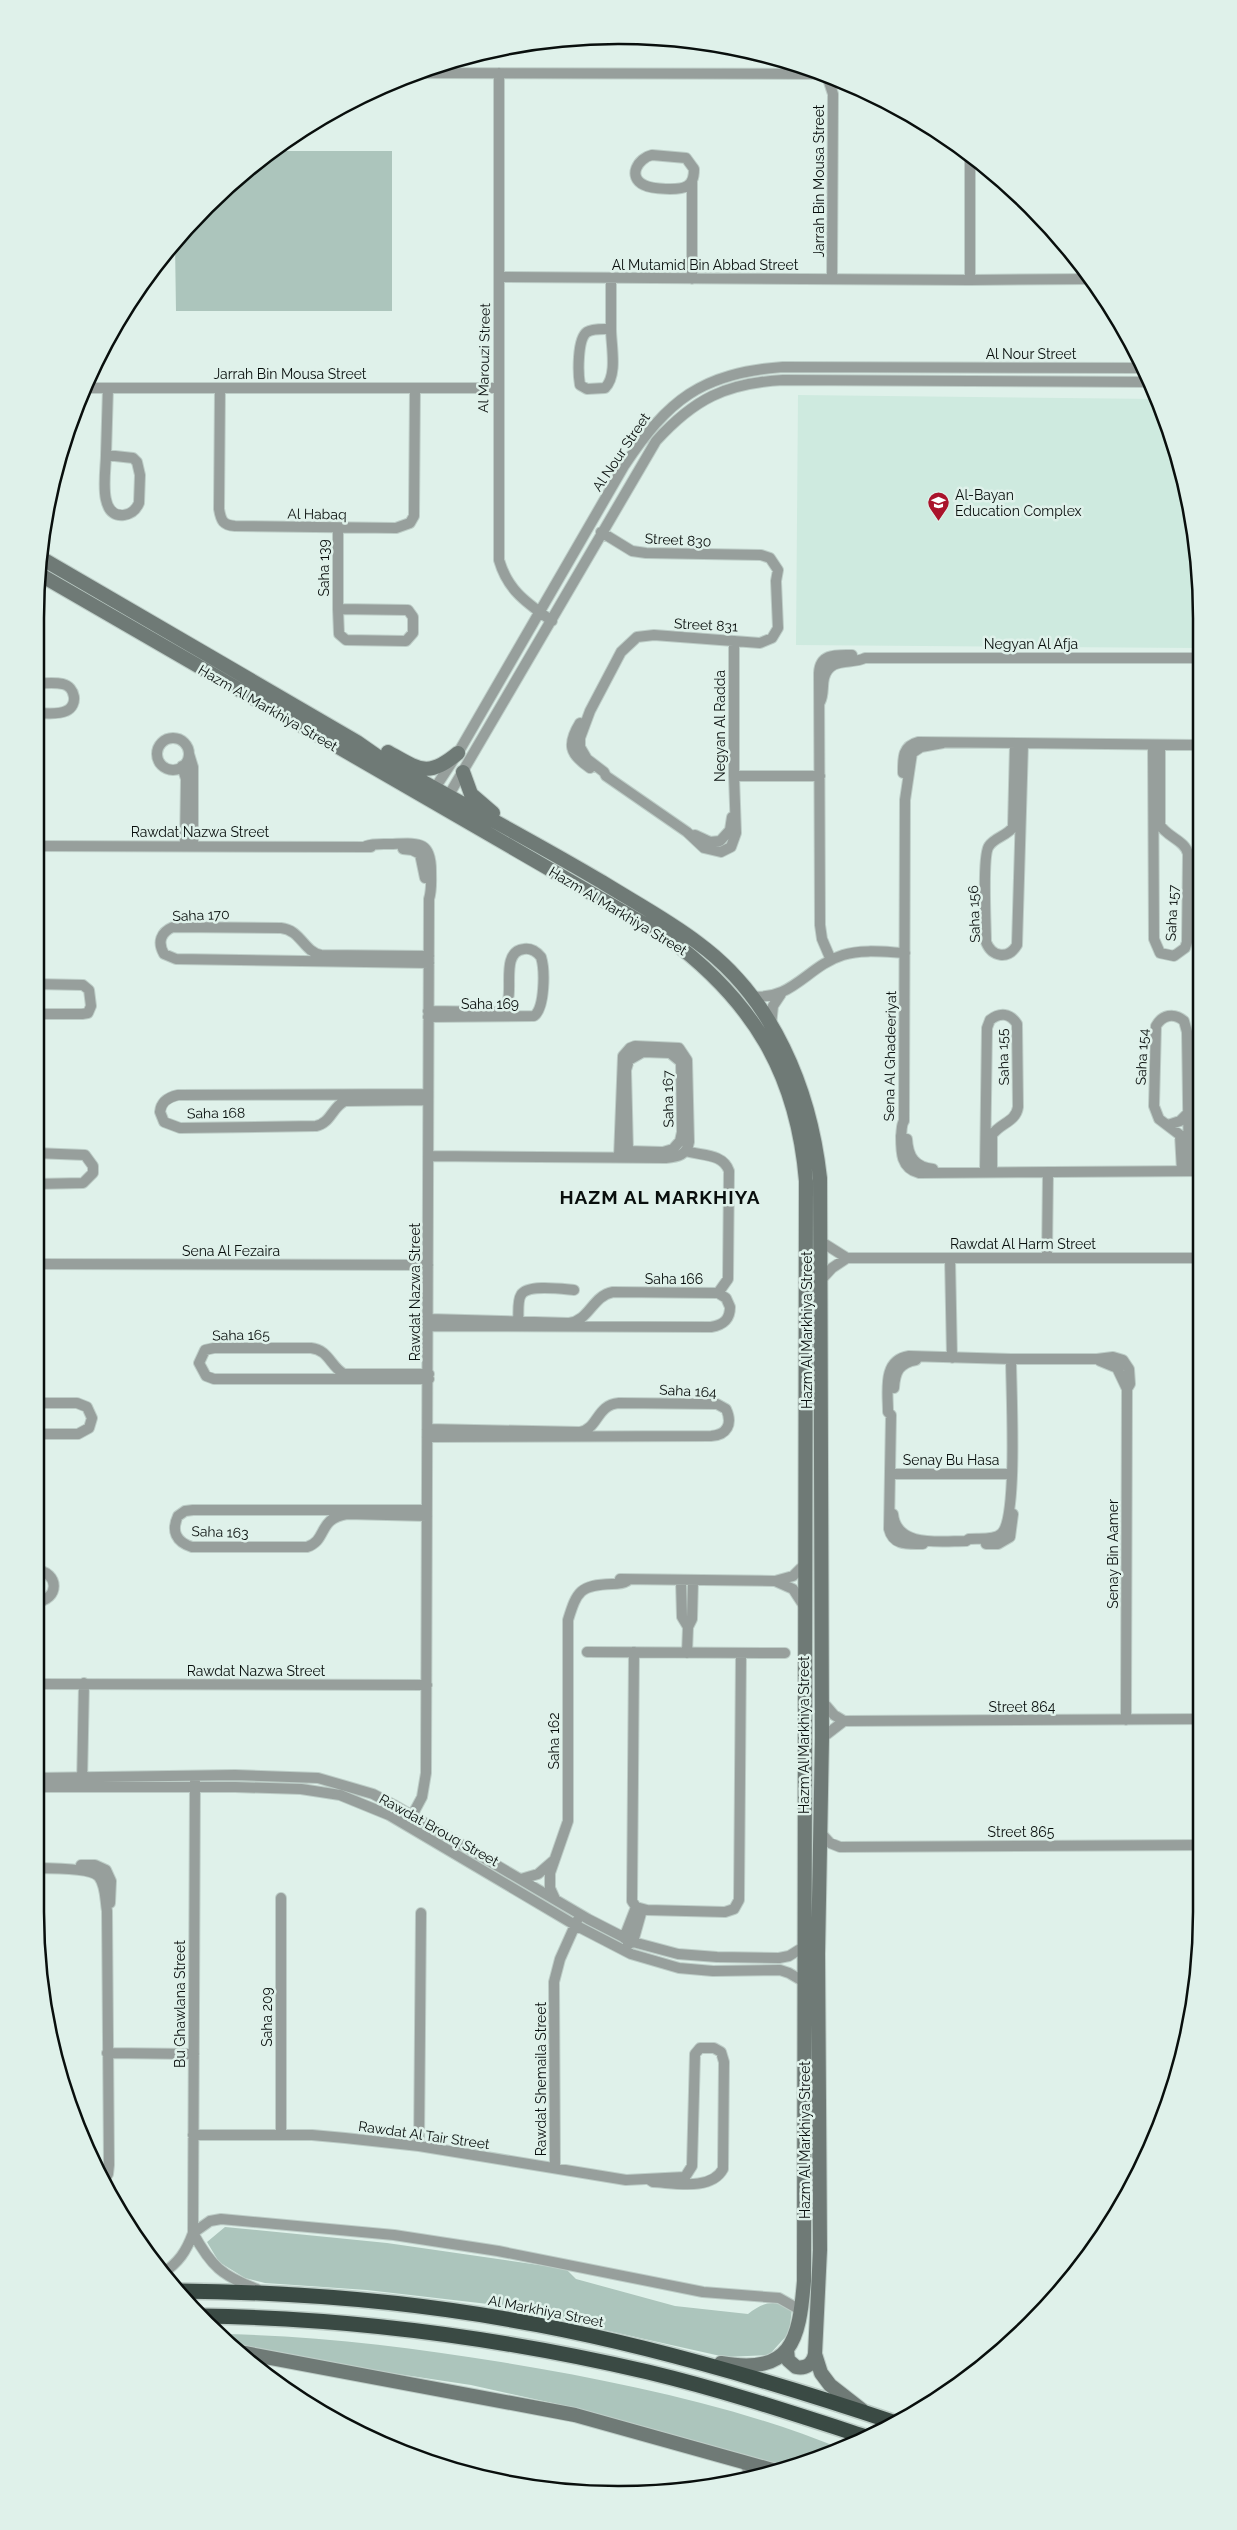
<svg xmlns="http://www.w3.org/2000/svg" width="1237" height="2530" viewBox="0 0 1237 2530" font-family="Raleway,sans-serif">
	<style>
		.built { fill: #ceeadf }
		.green { fill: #acc5bc }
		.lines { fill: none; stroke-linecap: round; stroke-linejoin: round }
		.street-casing { stroke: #bdcdc7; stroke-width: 12 }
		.secondary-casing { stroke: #bdcdc7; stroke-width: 16 }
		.highway-casing { stroke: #bdcdc7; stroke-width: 18 }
		.street { stroke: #979f9c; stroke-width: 10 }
		.secondary { stroke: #6f7a76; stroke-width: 14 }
		.highway { stroke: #3a4a44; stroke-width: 15 }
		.labels { text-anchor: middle; stroke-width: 5; stroke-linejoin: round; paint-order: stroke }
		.street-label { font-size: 14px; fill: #090f0d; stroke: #dff1ea }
		.poi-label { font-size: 14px; fill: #090f0d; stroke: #dff1ea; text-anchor: start }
		.district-label { font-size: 19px; font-weight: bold; letter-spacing: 1px; fill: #090f0d; stroke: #dff1ea }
		.rim { fill: none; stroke: #090f0d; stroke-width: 2.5 }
	</style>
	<rect width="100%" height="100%" fill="#dff1ea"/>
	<path class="built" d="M 798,395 L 1159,399 L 1197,542 L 1197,648 L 796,645 Z"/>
	<path class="green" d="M 273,151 L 392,151 L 392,311 L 176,311 L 175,243 L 206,206 Z
		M 225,2227 L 387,2243 L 566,2269 L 576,2279 L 675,2306 L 748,2314 C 764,2302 774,2299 792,2309 L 789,2333 L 769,2355 L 725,2357 L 488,2304 L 367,2290 L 265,2283 L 245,2278 L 219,2262 L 207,2242 Z
		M 218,2334 C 314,2335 407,2347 501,2362 C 616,2381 734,2405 842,2449 L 806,2464 L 786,2469 L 584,2410 L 471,2385 L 358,2368 L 228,2344 Z"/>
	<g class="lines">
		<defs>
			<path id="street" d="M 415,73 L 822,74 L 828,79 L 833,94 L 832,279
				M 499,73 L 499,560 C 508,591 527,603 552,621
				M 652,155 L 686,158 L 694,169 C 694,175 693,183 687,186 C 679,191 652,189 644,185 C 627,177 638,158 652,155 Z
				M 692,182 L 692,279
				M 499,277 L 970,280 L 1090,279
				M 970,280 L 970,154
				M 611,329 C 611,346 618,375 605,388 L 587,389 L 580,385 C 578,374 577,339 587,332 C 593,328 604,329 611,329 Z
				M 611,329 L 611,278
				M 83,388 L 497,388
				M 220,388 L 219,509 C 221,521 223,525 235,526 L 396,528 L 410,523 L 414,516 L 415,388
				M 106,455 L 133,458 L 137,462 L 140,475 L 139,503 C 136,510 131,514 124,515 C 97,518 106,471 106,455 Z
				M 106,455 L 108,388
				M 601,532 L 632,551 L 646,553 L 761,555 L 770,558 L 778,570 L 776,581 L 778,628 L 772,638 L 760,643 L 654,635 L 637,637 L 621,652 L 590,711 L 580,738 L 580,747 L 587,759 L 604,772 L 606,776 L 687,832 L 704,848 L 721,852 L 731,847 L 736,833 L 734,776 L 734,641
				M 338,609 L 408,610 L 413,617 L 413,633 L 406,641 L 346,640 L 339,634 Z
				M 338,609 L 338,528
				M 820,702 C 824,695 822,686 824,678 C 830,656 851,665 865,658 L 1197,658
				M 35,713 C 45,713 58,715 66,711 C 79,705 75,687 63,684 C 54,682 44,683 35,684
				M 580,723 C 567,744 569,754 590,768
				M157 754a16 16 0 1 1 32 0a16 16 0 1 1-32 0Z
				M 943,743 L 921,747 L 912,753 L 905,800 L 904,1121 C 901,1125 902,1131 901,1136 C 901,1153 901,1168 919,1173 L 1199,1171
				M 1015,744 L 1013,827 C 1007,836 995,837 989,846 C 982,855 986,926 986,942 C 992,957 1008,960 1017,945 L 1023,744
				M 1153,745 L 1154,939 L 1160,953 L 1174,956 L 1185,948 L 1187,942 L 1188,854 C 1186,841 1167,837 1160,825 L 1160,745
				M 189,754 L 193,767 L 193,846
				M 182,766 L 186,779 L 185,846
				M 903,773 C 903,759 902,746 918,742 L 1198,745
				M 734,776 L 820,776
				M 431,794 L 458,753 L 624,466 C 668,400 701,373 783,367 L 1142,368
				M 446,800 L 656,441 C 694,399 726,383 783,380 L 1150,382
				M 695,835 L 710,842 L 720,841 L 730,830 L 732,817
				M 35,846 L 371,847
				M 366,846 C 374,843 384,844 393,844 C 419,843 431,841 431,871 C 431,881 432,890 429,899 L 426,1773 L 422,1797 L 407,1825
				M 403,849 L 412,850 L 420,854 L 425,878
				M 429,956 L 321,955 C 303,951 301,930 281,928 L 173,927 C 161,932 157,942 164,954 L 176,959 L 429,963
				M 831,960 L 822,939 L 820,925 L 819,673 C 820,653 836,655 852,655
				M 750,996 C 792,1002 807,966 843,955 C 862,949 885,952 905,953
				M 35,1014 L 82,1014 L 88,1013 L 91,1006 L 89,990 L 83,985 L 35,984
				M 428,1017 L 534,1016 C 545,1008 545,970 541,957 C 536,951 531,948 524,949 C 502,951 512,986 508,1000 C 506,1006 504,1009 498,1012 L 428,1011
				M 771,1025 L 773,1006 L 781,994
				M 643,1052 L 670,1053 L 681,1062 L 682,1132 L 680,1141 L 673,1149 L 663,1152 L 628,1151 L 626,1070 L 629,1060 Z
				M 428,1094 L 178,1095 C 169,1097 161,1101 160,1112 L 164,1122 L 180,1128 L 316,1126 C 331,1123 332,1107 345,1101 L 428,1100
				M 1168,1125 L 1180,1121 L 1189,1112
				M 907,1139 C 908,1157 915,1167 933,1169
				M 686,1151 C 701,1156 723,1153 729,1171 L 728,1279 L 718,1293
				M 428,1156 L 666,1158 C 678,1157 687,1155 689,1142 L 687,1060 L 679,1048 L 635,1046 L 630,1048 L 623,1056 L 619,1157
				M 985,1171 L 987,1028 L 990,1020 C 1000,1012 1010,1013 1017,1024 L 1018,1107 C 1016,1122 1000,1123 992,1135 L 992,1171
				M 1182,1171 L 1180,1135 L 1159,1119 L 1154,1106 L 1156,1026 C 1162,1015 1174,1012 1184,1021 L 1187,1032 L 1189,1171
				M 35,1184 L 83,1183 L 93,1173 L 93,1166 L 85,1155 L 35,1153
				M 820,1241 L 847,1258
				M 1047,1257 L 1048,1172
				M 950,1258 L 952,1358
				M 35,1264 L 428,1265
				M 820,1281 L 832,1268 L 847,1258 L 1200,1258
				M 429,1319 L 569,1323 C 590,1320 592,1296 613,1292 L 718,1293 L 726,1298 L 730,1307 C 730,1320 723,1325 711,1327 L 429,1326
				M 518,1322 C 519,1314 517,1301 521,1295 C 527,1284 562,1289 574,1290
				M 1100,1361 L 1117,1368 L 1127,1389 L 1126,1720
				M 429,1374 L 344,1374 C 330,1366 329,1350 311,1348 L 214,1348 L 205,1350 L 199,1363 L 206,1376 L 214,1379 L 429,1379
				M 894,1388 C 895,1372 899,1363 916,1360
				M 427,1429 L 580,1432 C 599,1428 596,1405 619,1403 L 717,1404 L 726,1409 C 733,1424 727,1435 711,1436 L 427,1437
				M 35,1434 L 78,1434 L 89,1428 L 92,1418 L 87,1407 L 77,1403 L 35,1403
				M 891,1474 L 1011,1474
				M 427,1510 L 193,1510 L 185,1511 L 178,1516 C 171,1531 176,1542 192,1547 L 307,1547 C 328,1540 317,1519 347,1514 L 427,1516
				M 893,1514 C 896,1548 940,1541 966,1541 L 969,1539 C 979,1538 995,1541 1002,1533 C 1018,1516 1011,1389 1011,1359
				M 925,1541 L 923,1544 C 908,1544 893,1546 889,1529 L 891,1415 L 888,1412 C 888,1391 882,1360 909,1356 L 1011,1359 L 1097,1359 L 1113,1357 L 1123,1360 L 1129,1369 L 1130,1384 L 1127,1389
				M 986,1544 L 998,1544 L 1010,1537 L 1013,1514
				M 620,1579 L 775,1581 L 793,1589 L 804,1606
				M 681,1581 L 682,1617 L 688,1627
				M 775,1581 L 793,1576 L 805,1564
				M 35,1602 C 60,1601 60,1571 35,1570
				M 587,1652 L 785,1653
				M 634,1652 L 632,1901 L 636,1907 L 647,1910 L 725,1912 L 734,1909 L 739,1900 L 741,1653
				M 687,1653 L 688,1627 L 692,1619 L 693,1581
				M 35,1684 L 427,1685
				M 822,1701 L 834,1715 L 844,1721 L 1201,1719
				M 822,1738 L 844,1721
				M 35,1778 L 235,1775 L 318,1778 L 373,1794 L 394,1805 L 588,1919 L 633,1942 L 678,1954 L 717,1957 L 779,1958 L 789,1956 L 805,1946
				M 82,1784 L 84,1683
				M 35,1787 L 235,1787 L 301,1789 L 340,1795 L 389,1815 L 575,1925 L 631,1954 L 679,1968 L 713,1971 L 780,1970 L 789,1973 L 806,1983
				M 821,1833 L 830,1843 L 840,1847 L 1202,1845
				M 81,1865 L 95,1865 L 106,1870 L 111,1881 L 110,1903
				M 35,1868 C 47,1868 92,1868 99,1877 C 106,1886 105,1900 107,1911 L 109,2165 L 108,2174 L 103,2181
				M 521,1879 L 538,1874 L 553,1861
				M 281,1898 L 281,2135
				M 555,1899 L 550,1888 L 550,1873 L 568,1821 L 568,1620 C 577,1591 580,1585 612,1584 C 617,1584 622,1584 627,1581
				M 624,1938 L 636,1907
				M 628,1944 L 633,1942 L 642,1910
				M 107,2053 L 194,2054
				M 193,2135 L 312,2135 L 345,2138 L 419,2146 L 626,2180 L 685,2177 L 692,2166 L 695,2054 L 700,2048 L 714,2048 L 721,2052 L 724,2062 L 723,2169 C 711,2191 675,2183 653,2182 L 650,2180
				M 419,2146 L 421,1913
				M 555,2167 L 554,1982 L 560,1959 L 577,1921
				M 193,2233 L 210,2221 L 221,2219 L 394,2235 L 498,2251 L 703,2292 L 779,2298 L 802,2311
				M 193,2233 C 211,2266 222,2276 257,2289
				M 162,2274 C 179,2262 186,2252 193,2233 L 195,1782
				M 744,2461 L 751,2477"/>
			<path id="secondary" d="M 41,558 L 357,742 L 377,756 C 452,799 528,838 602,882 C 634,902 668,920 698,943 C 773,998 810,1089 820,1178 L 822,1738 L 818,1954 L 820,2250 L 815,2354 L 821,2373 L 830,2385 L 862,2410
				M 39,574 L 667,937 C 753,1001 797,1073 806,1181 L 804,2281 C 799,2341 792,2375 721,2363
				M 388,752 C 420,770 428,778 458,753
				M 463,772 L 471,794 L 493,813
				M 787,2350 L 788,2360 L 796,2367 C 806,2369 813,2364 815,2354
				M 234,2351 L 575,2415 L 776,2471"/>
			<path id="highway" d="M 179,2291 C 299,2292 421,2302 539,2325 C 660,2348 780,2384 896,2423
				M 201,2316 C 351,2318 502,2338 648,2372 C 723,2390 795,2414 869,2438"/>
		</defs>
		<use href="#street" class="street-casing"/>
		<use href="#secondary" class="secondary-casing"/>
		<use href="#highway" class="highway-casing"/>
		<use href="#street" class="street"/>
		<use href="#secondary" class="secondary"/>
		<use href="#highway" class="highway"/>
	</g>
	<defs>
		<symbol id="school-pin" viewBox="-11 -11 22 30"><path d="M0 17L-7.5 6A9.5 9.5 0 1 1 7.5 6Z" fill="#aa132b" stroke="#dff1ea"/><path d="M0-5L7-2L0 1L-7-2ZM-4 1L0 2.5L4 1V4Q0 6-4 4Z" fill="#fff"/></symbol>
	</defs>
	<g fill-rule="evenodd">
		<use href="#school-pin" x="926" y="490" width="25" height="34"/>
	</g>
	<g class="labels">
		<g class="street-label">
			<text transform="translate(819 181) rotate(-90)" y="5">Jarrah Bin Mousa Street</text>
			<text x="705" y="270">Al Mutamid Bin Abbad Street</text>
			<text x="1031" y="359">Al Nour Street</text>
			<text transform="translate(484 358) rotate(-89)" y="5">Al Marouzi Street</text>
			<text x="290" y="379">Jarrah Bin Mousa Street</text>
			<text transform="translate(621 452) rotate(-56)" y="5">Al Nour Street</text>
			<text transform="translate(317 514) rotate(1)" y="5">Al Habaq</text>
			<text transform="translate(678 540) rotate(3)" y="5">Street 830</text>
			<text transform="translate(324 568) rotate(-90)" y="5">Saha 139</text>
			<text transform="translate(706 625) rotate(3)" y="5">Street 831</text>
			<text x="1031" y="649">Negyan Al Afja</text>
			<text transform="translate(268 708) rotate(30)" y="5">Hazm Al Markhiya Street</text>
			<text transform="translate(720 726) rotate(-90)" y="5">Negyan Al Radda</text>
			<text x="200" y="837">Rawdat Nazwa Street</text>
			<text transform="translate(618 911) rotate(31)" y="5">Hazm Al Markhiya Street</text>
			<text transform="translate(1172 913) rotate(-87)" y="5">Saha 157</text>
			<text transform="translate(974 914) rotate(-92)" y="5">Saha 156</text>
			<text transform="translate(201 915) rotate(-2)" y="5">Saha 170</text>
			<text x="490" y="1009">Saha 169</text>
			<text transform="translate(890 1056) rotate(-89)" y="5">Sena Al Ghadeeriyat</text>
			<text transform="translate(1003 1057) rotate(-92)" y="5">Saha 155</text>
			<text transform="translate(1142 1057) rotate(-87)" y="5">Saha 154</text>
			<text transform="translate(668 1099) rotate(-91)" y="5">Saha 167</text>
			<text transform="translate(216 1113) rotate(-1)" y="5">Saha 168</text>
			<text x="1023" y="1249">Rawdat Al Harm Street</text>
			<text x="231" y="1256">Sena Al Fezaira</text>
			<text x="674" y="1284">Saha 166</text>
			<text transform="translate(415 1292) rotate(-90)" y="5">Rawdat Nazwa Street</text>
			<text transform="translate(807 1330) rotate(-90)" y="5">Hazm Al Markhiya Street</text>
			<text transform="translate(241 1335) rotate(-1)" y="5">Saha 165</text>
			<text transform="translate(688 1391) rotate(3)" y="5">Saha 164</text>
			<text x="951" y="1465">Senay Bu Hasa</text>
			<text transform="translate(220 1532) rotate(2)" y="5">Saha 163</text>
			<text transform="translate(1113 1554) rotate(-90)" y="5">Senay Bin Aamer</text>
			<text x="256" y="1676">Rawdat Nazwa Street</text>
			<text x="1022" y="1712">Street 864</text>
			<text transform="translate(804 1735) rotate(-90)" y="5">Hazm Al Markhiya Street</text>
			<text transform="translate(554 1741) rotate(-90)" y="5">Saha 162</text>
			<text transform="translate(439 1830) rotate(29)" y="5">Rawdat Brouq Street</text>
			<text x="1021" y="1837">Street 865</text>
			<text transform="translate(180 2004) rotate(-90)" y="5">Bu Ghawlana Street</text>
			<text transform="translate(267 2017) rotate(-90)" y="5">Saha 209</text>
			<text transform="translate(541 2079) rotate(-90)" y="5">Rawdat Shemaila Street</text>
			<text transform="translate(424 2135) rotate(8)" y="5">Rawdat Al Tair Street</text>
			<text transform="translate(805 2140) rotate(-90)" y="5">Hazm Al Markhiya Street</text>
			<text transform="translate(546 2311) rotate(11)" y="5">Al Markhiya Street</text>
		</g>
		<g class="poi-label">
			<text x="955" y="500">Al-Bayan<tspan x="955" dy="16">Education Complex</tspan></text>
		</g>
		<g class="district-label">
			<text x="660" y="1204">HAZM AL MARKHIYA</text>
		</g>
	</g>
	<path d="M0 0H1237V2530H0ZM618 44H619A574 574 0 0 1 1193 618V1912A574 574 0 0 1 619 2486H618A574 574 0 0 1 44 1912V618A574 574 0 0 1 618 44Z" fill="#dff1ea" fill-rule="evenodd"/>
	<path class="rim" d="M618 44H619A574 574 0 0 1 1193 618V1912A574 574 0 0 1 619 2486H618A574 574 0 0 1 44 1912V618A574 574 0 0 1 618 44Z"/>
</svg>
